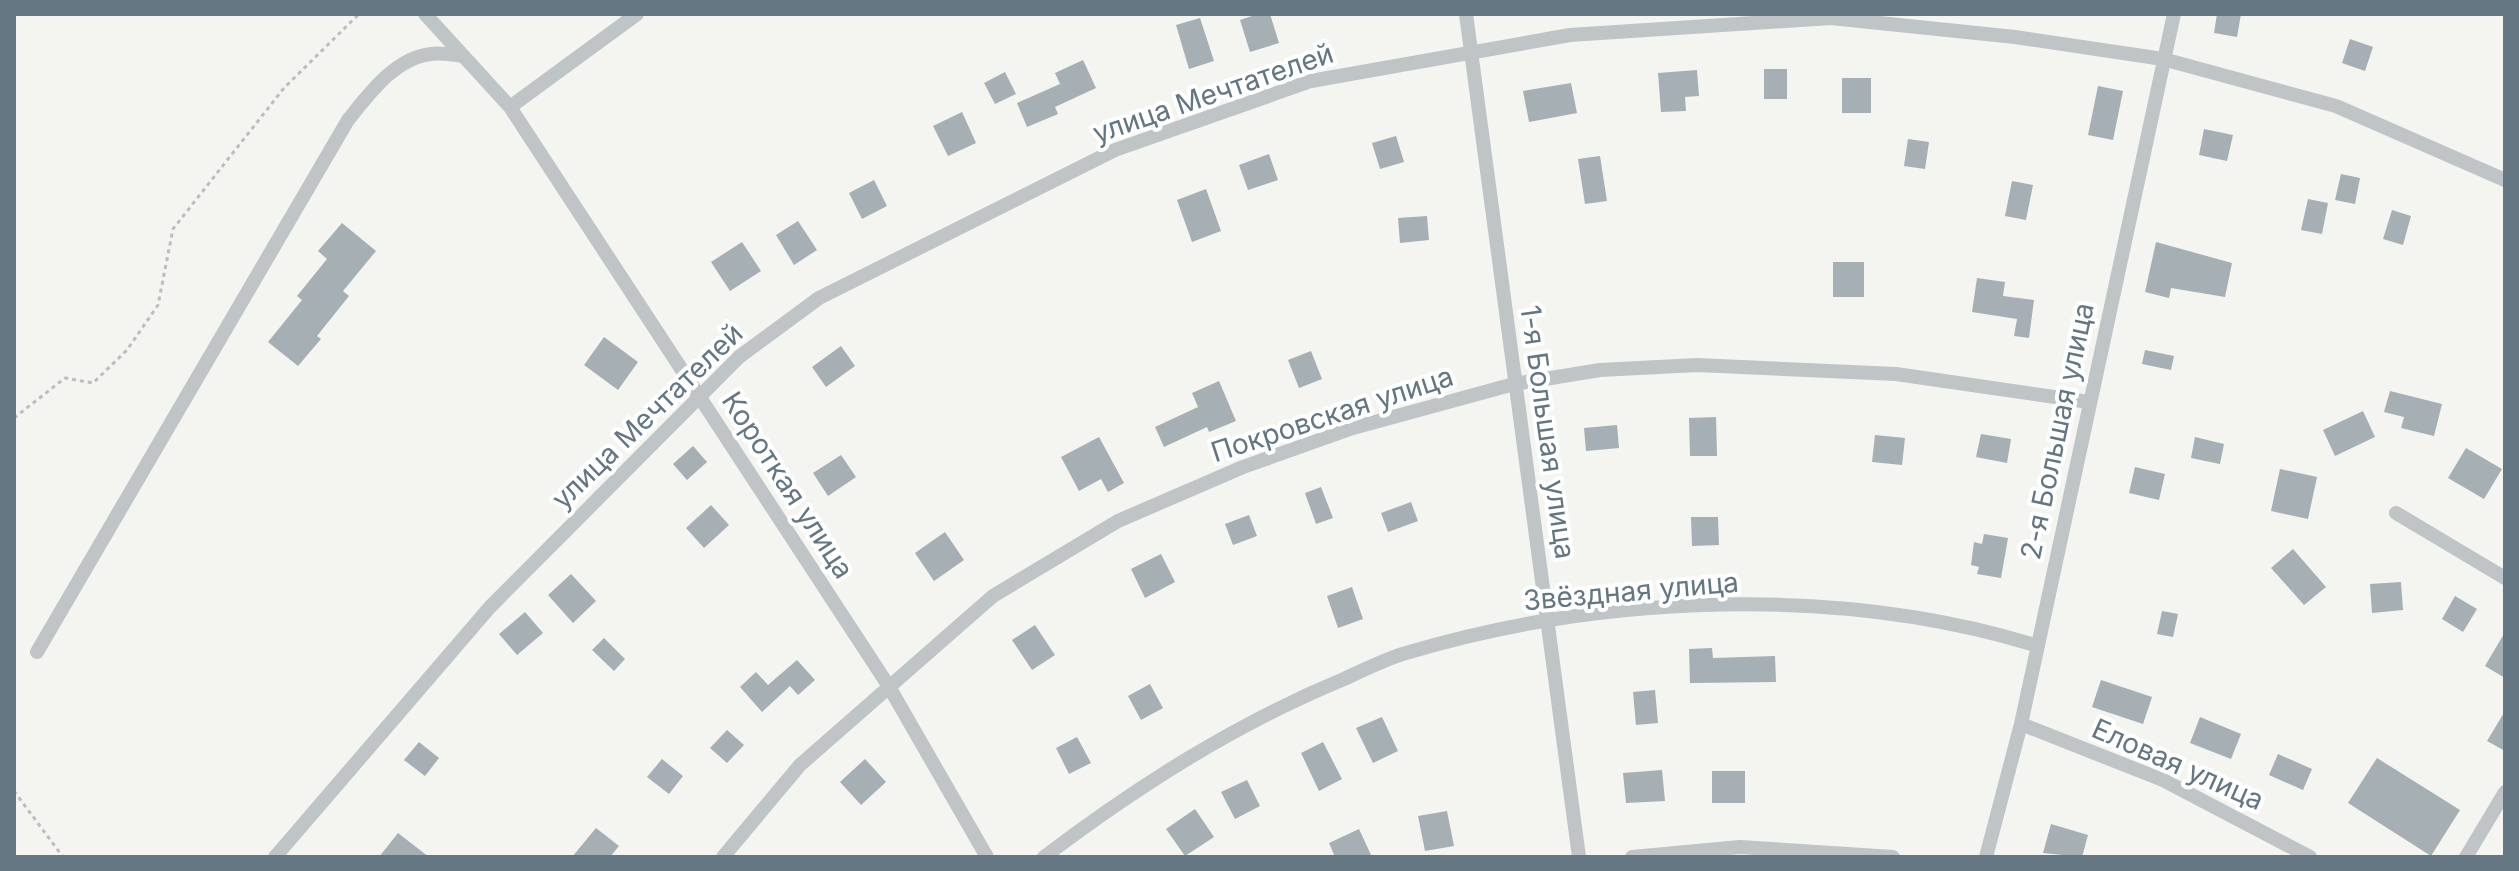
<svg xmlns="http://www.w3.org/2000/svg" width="2519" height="871" viewBox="0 0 2519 871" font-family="Inter,sans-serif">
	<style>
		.building { fill: #a6afb4 }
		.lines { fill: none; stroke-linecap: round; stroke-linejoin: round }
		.path { stroke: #bbbdbf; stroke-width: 3; stroke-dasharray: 4 4; stroke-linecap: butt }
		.street { stroke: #bfc4c6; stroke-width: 14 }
		.labels { text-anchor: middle; stroke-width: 8; stroke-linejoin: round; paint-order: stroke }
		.street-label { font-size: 28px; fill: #637682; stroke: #fff }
	</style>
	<rect width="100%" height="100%" fill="#f4f4f0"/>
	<path class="building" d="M 1258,14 L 1270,14 L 1279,43 L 1250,52 L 1240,20 Z
		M 2217,14 L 2241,14 L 2237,37 L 2214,33 Z
		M 1200,18 L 1214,61 L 1189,69 L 1176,25 Z
		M 2350,39 L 2373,47 L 2365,71 L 2342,63 Z
		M 1083,60 L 1096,88 L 1055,107 L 1058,114 L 1027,127 L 1017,103 L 1060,84 L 1055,73 Z
		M 1764,69 L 1787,69 L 1787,99 L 1764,99 Z
		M 1697,70 L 1699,96 L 1685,97 L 1686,111 L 1661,112 L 1658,73 Z
		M 1005,72 L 1016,94 L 995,104 L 984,83 Z
		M 1842,78 L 1871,78 L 1871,113 L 1842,113 Z
		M 1571,83 L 1577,113 L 1529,122 L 1523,91 Z
		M 2098,86 L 2123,91 L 2113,140 L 2088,135 Z
		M 962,112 L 976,143 L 948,156 L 933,126 Z
		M 2204,129 L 2233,135 L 2227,161 L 2199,155 Z
		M 1396,136 L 1404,162 L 1380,169 L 1372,143 Z
		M 1908,139 L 1929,142 L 1925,169 L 1904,166 Z
		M 1269,154 L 1278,180 L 1248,190 L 1239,165 Z
		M 1600,156 L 1607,201 L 1585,204 L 1578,159 Z
		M 2341,174 L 2360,178 L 2355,204 L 2335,200 Z
		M 874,180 L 887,206 L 862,219 L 849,193 Z
		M 2012,181 L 2033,185 L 2026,220 L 2005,216 Z
		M 1206,189 L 1221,231 L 1192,242 L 1177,200 Z
		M 2308,199 L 2328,203 L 2322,234 L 2301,230 Z
		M 2392,210 L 2411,216 L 2403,245 L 2383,239 Z
		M 1427,216 L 1429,240 L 1400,243 L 1398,218 Z
		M 798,221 L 817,250 L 794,265 L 776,235 Z
		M 342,223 L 376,251 L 343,291 L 349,296 L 317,336 L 321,339 L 298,366 L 268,342 L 302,300 L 297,296 L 327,259 L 318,251 Z
		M 742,242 L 761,271 L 730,291 L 711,262 Z
		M 2156,242 L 2232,263 L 2225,297 L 2171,288 L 2169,298 L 2145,292 Z
		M 1833,262 L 1864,262 L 1864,297 L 1833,297 Z
		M 1977,278 L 2005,282 L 2003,296 L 2034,300 L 2029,338 L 2014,336 L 2017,319 L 1972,312 Z
		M 604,337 L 638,362 L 618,390 L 584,365 Z
		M 841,346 L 855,366 L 826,387 L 812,367 Z
		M 2145,350 L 2174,356 L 2171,370 L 2142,364 Z
		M 1311,351 L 1322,379 L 1299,388 L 1288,360 Z
		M 1219,381 L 1236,421 L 1209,432 L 1207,427 L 1164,447 L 1155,427 L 1198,407 L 1192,393 Z
		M 2390,391 L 2442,404 L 2434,436 L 2401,428 L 2404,417 L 2384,412 Z
		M 2363,411 L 2375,437 L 2335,456 L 2323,430 Z
		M 1716,417 L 1717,456 L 1690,456 L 1689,418 Z
		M 1617,425 L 1619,448 L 1586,451 L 1584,428 Z
		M 1981,434 L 2011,439 L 2007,463 L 1976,457 Z
		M 1875,435 L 1905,438 L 1902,465 L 1872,462 Z
		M 1099,437 L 1124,483 L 1108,492 L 1101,479 L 1079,491 L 1061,457 Z
		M 2195,437 L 2224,444 L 2220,464 L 2191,458 Z
		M 693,446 L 707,462 L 687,480 L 673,464 Z
		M 2466,448 L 2502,469 L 2484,499 L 2448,478 Z
		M 841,455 L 856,477 L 828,496 L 813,473 Z
		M 2135,467 L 2165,474 L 2159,500 L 2129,493 Z
		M 2280,469 L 2317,477 L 2308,519 L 2271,511 Z
		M 1321,487 L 1333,518 L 1316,524 L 1305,493 Z
		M 1411,502 L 1418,521 L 1388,532 L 1381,513 Z
		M 711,505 L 729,525 L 704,548 L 686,528 Z
		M 1249,515 L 1257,536 L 1233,545 L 1225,524 Z
		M 1691,517 L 1718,517 L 1719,545 L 1692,546 Z
		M 945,532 L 964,560 L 934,581 L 915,553 Z
		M 1984,534 L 2008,538 L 2001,578 L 1977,574 L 1979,567 L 1971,565 L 1974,542 L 1982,544 Z
		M 2293,549 L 2326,587 L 2304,605 L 2271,568 Z
		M 1161,554 L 1175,582 L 1145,598 L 1131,569 Z
		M 571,574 L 596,601 L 573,623 L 548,595 Z
		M 2401,582 L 2403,610 L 2372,613 L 2370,584 Z
		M 1352,587 L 1363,619 L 1338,628 L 1327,596 Z
		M 2455,596 L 2477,609 L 2463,632 L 2442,619 Z
		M 2162,611 L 2178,614 L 2173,637 L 2157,634 Z
		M 525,612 L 543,633 L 517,655 L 499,634 Z
		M 1035,625 L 1055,655 L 1032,670 L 1012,640 Z
		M 2505,632 L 2505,678 L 2485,666 Z
		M 604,638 L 625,659 L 614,671 L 592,650 Z
		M 1712,648 L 1713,658 L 1775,656 L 1776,682 L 1690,683 L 1689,649 Z
		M 797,660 L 815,680 L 798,695 L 790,686 L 762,712 L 740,687 L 756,672 L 768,685 Z
		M 2101,680 L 2152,697 L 2143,724 L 2092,707 Z
		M 1150,684 L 1163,708 L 1141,720 L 1128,696 Z
		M 1655,690 L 1658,723 L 1636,725 L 1633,692 Z
		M 2505,711 L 2505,751 L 2487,741 Z
		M 1382,717 L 1398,751 L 1373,763 L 1356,728 Z
		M 2200,717 L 2241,734 L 2231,759 L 2190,743 Z
		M 727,730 L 744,745 L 727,763 L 710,748 Z
		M 1077,737 L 1091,763 L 1069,774 L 1056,748 Z
		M 419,742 L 439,758 L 425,776 L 404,760 Z
		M 1323,742 L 1342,779 L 1319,791 L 1301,753 Z
		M 2278,754 L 2312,769 L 2303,790 L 2269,775 Z
		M 2377,758 L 2460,810 L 2431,856 L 2348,803 Z
		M 662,759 L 683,776 L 669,794 L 647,777 Z
		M 865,759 L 886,782 L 861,805 L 840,782 Z
		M 1662,770 L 1665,801 L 1626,803 L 1623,773 Z
		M 1712,771 L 1745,771 L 1745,803 L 1712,803 Z
		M 1247,780 L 1260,806 L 1235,819 L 1221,792 Z
		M 1195,809 L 1214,837 L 1185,856 L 1166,829 Z
		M 1447,811 L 1454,846 L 1425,851 L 1418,816 Z
		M 2051,824 L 2088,835 L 2082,857 L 2043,853 Z
		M 596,828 L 619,846 L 610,857 L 572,857 Z
		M 1359,829 L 1372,857 L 1335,857 L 1329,843 Z
		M 398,833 L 429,857 L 379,857 Z"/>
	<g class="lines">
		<path class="path" d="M 14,418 L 65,378 L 93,383 L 127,350 L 158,305 L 173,229 L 284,88 L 359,14
			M 14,791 L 63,857"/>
		<path class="street" d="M 425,14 L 510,107 L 888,685 L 987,857
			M 1466,14 L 1579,857
			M 510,107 L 637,14
			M 2396,513 L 2505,578
			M 37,652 L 348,120 C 369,94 395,58 431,54 C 441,52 453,55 463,56
			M 2021,724 L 2163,780 L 2310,857
			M 275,857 L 490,607 L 739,357 L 819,298 L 1115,150 L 1311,81 L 1570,35 L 1831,18 L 2015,37 L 2163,59 L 2336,106 L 2505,180
			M 723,857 L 800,765 L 993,596 L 1118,521 L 1243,467 L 1353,428 L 1514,384 L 1600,370 L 1697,365 L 1896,374 L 2089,402
			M 1044,857 C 1138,786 1235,724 1344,679 C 1364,670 1385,659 1406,653 C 1603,594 1841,585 2038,646
			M 1632,857 L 1740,847 L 1893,857
			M 1986,857 L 2021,724 L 2174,14
			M 2466,857 L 2505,792"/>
	</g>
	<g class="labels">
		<g class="street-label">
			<text transform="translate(1213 93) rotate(-19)" y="10">улица Мечтателей</text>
			<text transform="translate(1332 414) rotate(-18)" y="10">Покровская улица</text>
			<text transform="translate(647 416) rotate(-44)" y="10">улица Мечтателей</text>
			<text transform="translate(2057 431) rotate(-78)" y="10">2-я Большая улица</text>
			<text transform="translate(1548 432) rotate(82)" y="10">1-я Большая улица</text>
			<text transform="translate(788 485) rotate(57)" y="10">Короткая улица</text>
			<text transform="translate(1631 591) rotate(-5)" y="10">Звёздная улица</text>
			<text transform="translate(2178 764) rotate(24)" y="10">Еловая улица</text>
		</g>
	</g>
	<rect width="2519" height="871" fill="none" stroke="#637682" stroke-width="32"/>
</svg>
